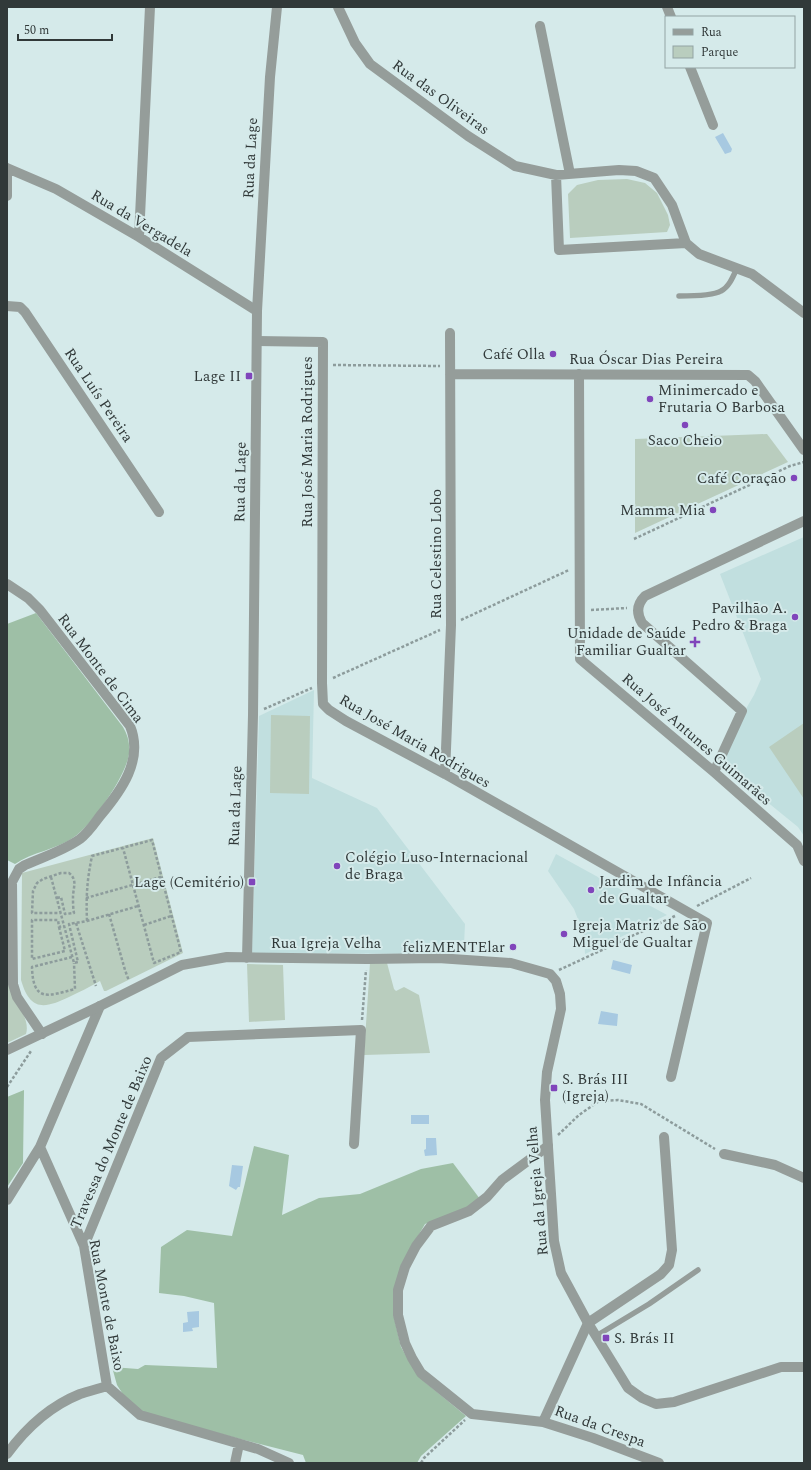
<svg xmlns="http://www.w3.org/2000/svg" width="811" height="1470" viewBox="0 0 811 1470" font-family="Spectral,serif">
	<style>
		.built { fill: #c1dfdf }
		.green { fill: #b9cdbe }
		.forest { fill: #9ebfa6 }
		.water { fill: #a7c9e1 }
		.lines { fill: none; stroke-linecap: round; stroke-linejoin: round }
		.path { stroke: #8d9c9c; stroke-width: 2.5; stroke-dasharray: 3 2; stroke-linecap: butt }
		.service { stroke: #959d9a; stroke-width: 5.5 }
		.minor { stroke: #959d9a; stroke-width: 10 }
		.tertiary { stroke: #959d9a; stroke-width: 10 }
		.poi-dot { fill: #8045bb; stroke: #d5eaea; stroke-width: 1.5 }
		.labels { text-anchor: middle; stroke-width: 4; stroke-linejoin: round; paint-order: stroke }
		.street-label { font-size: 15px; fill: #313939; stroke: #d5eaea }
		.poi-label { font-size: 15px; fill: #313939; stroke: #d5eaea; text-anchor: end }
	</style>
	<rect width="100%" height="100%" fill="#d5eaea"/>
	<path class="built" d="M 804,537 L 804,836 L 798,827 L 766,801 L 723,760 L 747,707 L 754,695 L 761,679 L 720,574 Z
		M 314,690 L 312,778 L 377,808 L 465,924 L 464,945 L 445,945 L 445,954 L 252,953 L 259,716 Z
		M 556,854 L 667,915 L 585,954 L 584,935 L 574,909 L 548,871 Z"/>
	<path class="green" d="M 627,179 L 645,183 L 657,193 L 668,215 L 670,225 L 667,232 L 570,238 L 568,194 L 577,185 L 598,180 Z
		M 767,434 L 788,462 L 635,533 L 635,439 Z
		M 271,715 L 310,716 L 309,794 L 270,793 Z
		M 804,723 L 804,799 L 769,747 Z
		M 153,838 L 183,953 L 106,991 L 104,991 L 100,981 C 90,987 79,992 69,997 C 44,1009 30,1011 21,980 L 22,873 Z
		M 7,896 L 8,983 C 12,1000 31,1017 26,1034 L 7,1043 Z
		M 370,963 L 387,963 L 394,989 L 396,991 L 404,987 L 419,995 L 430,1053 L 364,1055 Z
		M 247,964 L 283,965 L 285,1020 L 249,1022 Z"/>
	<path class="forest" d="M 36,613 L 123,727 C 128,735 130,744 129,754 C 126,776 92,825 74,837 C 56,850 32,852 15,864 L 7,860 L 7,624 Z
		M 24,1090 L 23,1163 L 7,1187 L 7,1097 Z
		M 254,1146 L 289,1155 L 282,1215 L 319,1198 L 360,1194 L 421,1169 L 453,1163 L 480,1199 L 459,1212 L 425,1224 L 401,1265 L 393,1313 L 401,1347 L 412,1366 L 426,1383 L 466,1416 L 421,1456 L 417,1463 L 306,1463 L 303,1455 L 240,1439 L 141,1412 L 126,1399 L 117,1385 L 112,1367 L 138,1369 L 145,1365 L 217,1368 L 214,1303 L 184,1296 L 159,1293 L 161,1247 L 187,1230 L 232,1236 Z"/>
	<path class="water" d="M 723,133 L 732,149 L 731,152 L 725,154 L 715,137 Z
		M 613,960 L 632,965 L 630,974 L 611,969 Z
		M 601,1011 L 618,1014 L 617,1026 L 598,1024 Z
		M 411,1115 L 429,1115 L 429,1124 L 411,1124 Z
		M 426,1138 L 436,1138 L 437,1155 L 425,1156 L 424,1150 L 426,1149 Z
		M 232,1165 L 243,1166 L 240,1187 L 238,1187 L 236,1190 L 229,1186 Z
		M 199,1311 L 199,1327 L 192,1328 L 193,1331 L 183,1332 L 183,1323 L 188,1322 L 187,1312 Z"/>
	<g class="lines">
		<path class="path" d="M 333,365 L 440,366
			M 634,539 L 790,466 L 804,462
			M 591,610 L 627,608
			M 461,620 L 569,570
			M 333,678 L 440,630
			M 264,709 L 312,688
			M 51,877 L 74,963 L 78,962 L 69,924 L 87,921 L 138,906
			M 57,898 L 61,897 L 65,914 L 74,913 C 73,908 73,902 73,897 C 73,888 78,880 69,873 L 61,873 L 43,879 L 37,883 L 33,891 L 32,913 L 61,913
			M 86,898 L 161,877
			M 697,906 L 751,878
			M 109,914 L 125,970 L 129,981
			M 87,921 C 86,896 87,880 92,856 L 152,840 L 181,952 L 154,963 L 123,848
			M 76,923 L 96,986
			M 144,925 L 171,916
			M 59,927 L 65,951 L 32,959 L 32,920 L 58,920 L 59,927 L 64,926
			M 72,957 L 32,967 C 33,1003 48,996 75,989 L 74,963
			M 559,970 L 675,916
			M 362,1020 L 366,970
			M 7,1087 L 31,1051
			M 558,1135 L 579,1115 L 599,1101 L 618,1100 L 641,1104 L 715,1149
			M 421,1463 L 424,1458 L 465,1420"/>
		<path class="service" d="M 679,296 C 689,296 713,296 721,291 C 729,287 733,277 737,268
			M 596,1336 L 649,1304 L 698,1270"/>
		<path class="minor" d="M 338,7 L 355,43 L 370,64 L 468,136 L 515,166 L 556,175 L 619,170 L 636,171 L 654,178 L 672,205 L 686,243 L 699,254 L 752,274 L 804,313
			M 667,7 L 671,17
			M 540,26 L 570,174
			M 690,67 L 713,125
			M 7,168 L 56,189 L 139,237 L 257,311
			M 556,175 L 559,250 L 686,243
			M 7,196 L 7,168
			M 139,237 L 150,7
			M 7,306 L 20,307 L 25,312 L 159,512
			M 257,341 L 323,342 L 322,683 L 323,704 L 329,710 L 346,721 L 445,774 L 707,923 L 671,1077
			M 450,374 L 748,375 L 755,381 L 804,450
			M 579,374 L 580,659 L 714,772 L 797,845 L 804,861
			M 7,584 L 28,598 L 40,610 L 130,726 C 144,760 121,791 100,816 C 94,824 88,833 80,839 C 63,851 43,857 25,865 L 19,869 L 12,882 L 13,984 L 17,997 L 42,1034
			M 714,772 L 742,711 L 642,623 C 636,613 637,604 645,596 L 804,521
			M 445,774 L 451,625 L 450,333
			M 724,1154 L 775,1165 L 804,1178
			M 7,1200 L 40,1147
			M 84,1246 L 161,1058 L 188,1037 L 361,1030 L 354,1144
			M 107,1386 L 140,1415 L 258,1449 L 289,1463
			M 543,1422 L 472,1414 L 421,1373 L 412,1358 L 405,1343 L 398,1315 L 398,1290 L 405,1267 L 416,1246 L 431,1226 L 469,1211 L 487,1197 L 502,1180 L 548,1146
			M 7,1454 C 26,1428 50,1406 80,1394 C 89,1391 98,1389 107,1386 L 84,1246 L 40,1147 L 100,1006
			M 235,1463 L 239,1444
			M 659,1463 L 593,1438 L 543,1422 L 588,1323 L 661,1274 L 669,1265 L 672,1250 L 664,1137"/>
		<path class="tertiary" d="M 247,958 L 253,715 L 257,311 L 270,77 L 277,7
			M 7,1050 L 100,1006 L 182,965 L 227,957 L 367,959 L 438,958 L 511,963 L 550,974 L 556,981 L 560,994 L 561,1009 L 547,1072 L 545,1100 L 554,1241 L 561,1273 L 588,1323 L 628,1388 L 642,1398 L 656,1404 L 674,1402 L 781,1367 L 804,1367"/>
	</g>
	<g class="poi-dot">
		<circle cx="553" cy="354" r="4"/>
		<rect x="245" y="372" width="8" height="8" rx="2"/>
		<circle cx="650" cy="399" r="4"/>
		<circle cx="685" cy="425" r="4"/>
		<circle cx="794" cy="478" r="4"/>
		<circle cx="713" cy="510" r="4"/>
		<circle cx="795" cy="617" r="4"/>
		<path d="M693 636h4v4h4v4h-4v4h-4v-4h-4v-4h4z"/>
		<circle cx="337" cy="866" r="4"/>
		<rect x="248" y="878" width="8" height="8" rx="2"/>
		<circle cx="591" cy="890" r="4"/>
		<circle cx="564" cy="934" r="4"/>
		<circle cx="513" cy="947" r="4"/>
		<rect x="550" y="1084" width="8" height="8" rx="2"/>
		<rect x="602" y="1334" width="8" height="8" rx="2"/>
	</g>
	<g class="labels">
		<g class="street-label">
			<text transform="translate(441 97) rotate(36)" y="5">Rua das Oliveiras</text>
			<text transform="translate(250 158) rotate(-87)" y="5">Rua da Lage</text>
			<text transform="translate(142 223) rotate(31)" y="5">Rua da Vergadela</text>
			<text x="646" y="364">Rua Óscar Dias Pereira</text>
			<text transform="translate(99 395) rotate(56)" y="5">Rua Luís Pereira</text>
			<text transform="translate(307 442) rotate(-90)" y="5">Rua José Maria Rodrigues</text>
			<text transform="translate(240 482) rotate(-89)" y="5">Rua da Lage</text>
			<text transform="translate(436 554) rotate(-90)" y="5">Rua Celestino Lobo</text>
			<text transform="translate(101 668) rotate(53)" y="5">Rua Monte de Cima</text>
			<text transform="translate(697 739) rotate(41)" y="5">Rua José Antunes Guimarães</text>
			<text transform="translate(415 741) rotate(30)" y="5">Rua José Maria Rodrigues</text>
			<text transform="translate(235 806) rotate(-88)" y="5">Rua da Lage</text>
			<text x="326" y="948">Rua Igreja Velha</text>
			<text transform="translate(111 1142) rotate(-67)" y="5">Travessa do Monte de Baixo</text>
			<text transform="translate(537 1191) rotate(-95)" y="5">Rua da Igreja Velha</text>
			<text transform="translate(107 1305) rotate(79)" y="5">Rua Monte de Baixo</text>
			<text transform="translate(600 1426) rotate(20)" y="5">Rua da Crespa</text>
		</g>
		<g class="poi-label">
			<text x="545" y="359">Café Olla</text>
			<text x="241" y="381">Lage II</text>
			<text x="658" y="395" text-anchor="start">Minimercado e<tspan x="658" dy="17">Frutaria O Barbosa</tspan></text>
			<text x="685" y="445" text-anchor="middle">Saco Cheio</text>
			<text x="786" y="483">Café Coração</text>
			<text x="705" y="515">Mamma Mia</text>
			<text x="787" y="613">Pavilhão A.<tspan x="787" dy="17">Pedro &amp; Braga</tspan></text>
			<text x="686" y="638">Unidade de Saúde<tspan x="686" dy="17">Familiar Gualtar</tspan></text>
			<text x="345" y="862" text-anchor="start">Colégio Luso-Internacional<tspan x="345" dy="17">de Braga</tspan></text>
			<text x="599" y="886" text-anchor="start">Jardim de Infância<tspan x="599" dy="17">de Gualtar</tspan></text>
			<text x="244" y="887">Lage (Cemitério)</text>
			<text x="572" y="930" text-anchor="start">Igreja Matriz de São<tspan x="572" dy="17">Miguel de Gualtar</tspan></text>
			<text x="505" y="952">felizMENTElar</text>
			<text x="562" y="1084" text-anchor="start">S. Brás III<tspan x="562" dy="17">(Igreja)</tspan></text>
			<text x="614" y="1343" text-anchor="start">S. Brás II</text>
		</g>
	</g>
	<rect width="811" height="1470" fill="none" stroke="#313939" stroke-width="16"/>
	<rect x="665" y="16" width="130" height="52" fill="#d5eaea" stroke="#93a3a3"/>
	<rect x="673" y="29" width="20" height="6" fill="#959d9a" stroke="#93a3a3"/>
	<text x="701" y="36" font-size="12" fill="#313939">Rua</text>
	<rect x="673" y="46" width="20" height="12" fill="#b9cdbe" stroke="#93a3a3"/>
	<text x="701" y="56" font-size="12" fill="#313939">Parque</text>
	<path d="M18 34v6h94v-6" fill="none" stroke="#313939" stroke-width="2"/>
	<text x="24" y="34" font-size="12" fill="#313939" stroke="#d5eaea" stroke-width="3" paint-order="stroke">50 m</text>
</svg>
